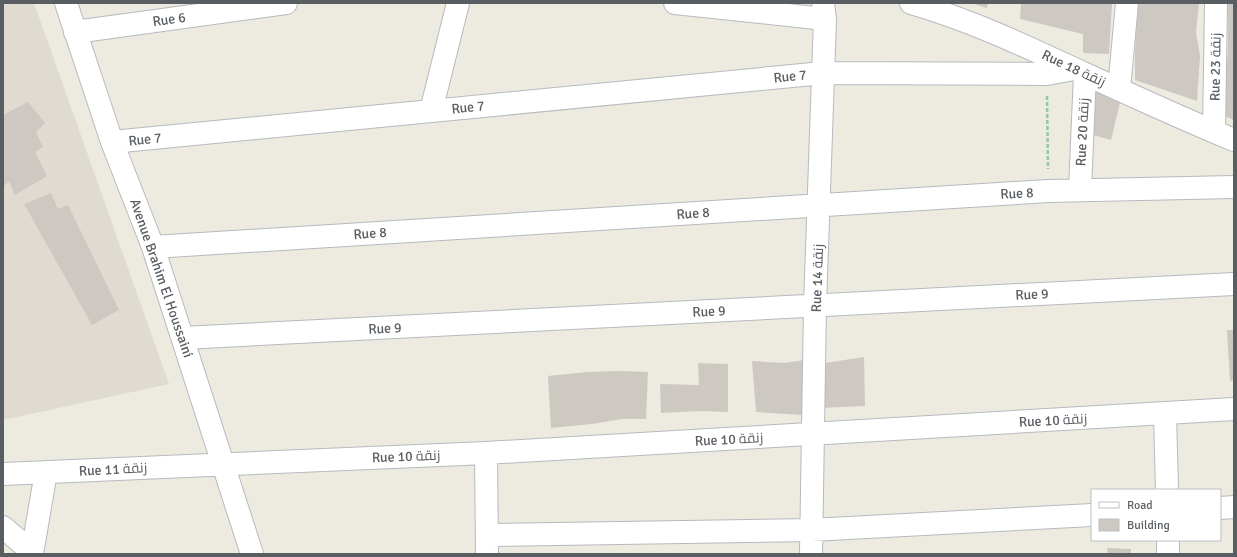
<svg xmlns="http://www.w3.org/2000/svg" width="1237" height="557" viewBox="0 0 1237 557" font-family="Signika,Cairo,sans-serif">
	<style>
		.education { fill: #e0dbd1 }
		.building { fill: #cdc8c2 }
		.lines { fill: none; stroke-linecap: round; stroke-linejoin: round }
		.minor-casing { stroke: #b6babe; stroke-width: 24 }
		.path { stroke: #93c99f; stroke-width: 2.5; stroke-dasharray: 4 2; stroke-linecap: butt }
		.minor { stroke: #fff; stroke-width: 22 }
		.labels { text-anchor: middle; stroke-width: 3; stroke-linejoin: round; paint-order: stroke }
		.street-label { font-size: 14px; fill: #595e63; stroke: #fff }
	</style>
	<rect width="100%" height="100%" fill="#edeae0"/>
	<path class="education" d="M 3,3 L 34,3 L 169,384 L 3,420 Z"/>
	<path class="building" d="M 971,3 L 988,3 L 987,8 Z
		M 1021,3 L 1112,3 L 1109,54 L 1083,53 L 1083,34 L 1020,19 Z
		M 1138,3 L 1199,3 L 1196,32 L 1200,56 L 1197,101 L 1135,80 L 1135,52 Z
		M 1228,3 L 1234,3 L 1234,120 L 1224,116 L 1228,49 Z
		M 1094,87 L 1122,94 L 1111,140 L 1093,135 Z
		M 28,102 L 45,123 L 36,132 L 43,147 L 35,152 L 47,176 L 15,195 L 9,181 L 3,187 L 3,115 Z
		M 51,193 L 58,209 L 68,205 L 119,310 L 92,325 L 24,204 Z
		M 1227,330 L 1234,330 L 1234,380 L 1230,381 Z
		M 864,357 L 865,406 L 819,408 L 819,364 Z
		M 805,360 L 802,415 L 756,412 L 752,361 L 784,363 Z
		M 698,363 L 728,364 L 728,412 L 700,411 L 661,413 L 660,384 L 699,385 Z
		M 620,371 L 648,372 L 646,419 L 622,419 L 592,424 L 551,428 L 548,376 L 587,372 Z
		M 1107,548 L 1131,549 L 1131,554 L 1108,554 Z"/>
	<g class="lines">
		<defs>
			<path id="minor" d="M 66,3 L 112,142 L 153,247 L 252,554
				M 675,3 L 825,19
				M 911,3 C 973,21 1025,46 1083,73 C 1133,96 1183,119 1234,140
				M 75,32 L 286,3
				M 1119,89 L 1127,3
				M 431,111 L 458,3
				M 1214,131 L 1216,3
				M 112,142 L 823,73 L 1047,74 L 1074,69
				M 1080,189 L 1085,74
				M 153,247 L 1048,191 L 1234,187
				M 183,338 L 1234,284
				M 1165,413 L 1167,490
				M 486,453 L 487,554
				M 3,474 L 486,453 L 1234,409
				M 1220,508 L 1234,507
				M 3,527 L 32,552
				M 487,535 L 811,530 L 1092,515
				M 1168,540 L 1168,554
				M 32,554 L 46,472
				M 811,554 L 815,306 L 825,19 L 823,3"/>
		</defs>
		<use href="#minor" class="minor-casing"/>
		<path class="path" d="M 1047,96 L 1048,169"/>
		<use href="#minor" class="minor"/>
	</g>
	<g class="labels">
		<g class="street-label">
			<text transform="translate(169 19) rotate(-8)" y="5">Rue 6</text>
			<text transform="translate(1215 67) rotate(-89)" y="5">Rue 23 زنقة</text>
			<text transform="translate(1074 68) rotate(25)" y="5">Rue 18 زنقة</text>
			<text transform="translate(790 76) rotate(-6)" y="5">Rue 7</text>
			<text transform="translate(468 107) rotate(-6)" y="5">Rue 7</text>
			<text transform="translate(1082 132) rotate(-87)" y="5">Rue 20 زنقة</text>
			<text transform="translate(145 139) rotate(-6)" y="5">Rue 7</text>
			<text transform="translate(1017 193) rotate(-3)" y="5">Rue 8</text>
			<text transform="translate(693 213) rotate(-4)" y="5">Rue 8</text>
			<text transform="translate(370 233) rotate(-4)" y="5">Rue 8</text>
			<text transform="translate(162 278) rotate(71)" y="5">Avenue Brahim El Houssaini</text>
			<text transform="translate(817 278) rotate(-88)" y="5">Rue 14 زنقة</text>
			<text transform="translate(1032 294) rotate(-3)" y="5">Rue 9</text>
			<text transform="translate(709 311) rotate(-3)" y="5">Rue 9</text>
			<text transform="translate(385 328) rotate(-3)" y="5">Rue 9</text>
			<text transform="translate(1053 420) rotate(-3)" y="5">Rue 10 زنقة</text>
			<text transform="translate(729 439) rotate(-3)" y="5">Rue 10 زنقة</text>
			<text transform="translate(406 456) rotate(-2)" y="5">Rue 10 زنقة</text>
			<text transform="translate(113 469) rotate(-3)" y="5">Rue 11 زنقة</text>
		</g>
	</g>
	<rect width="1237" height="557" fill="none" stroke="#595e63" stroke-width="8"/>
	<rect x="1091" y="489" width="130" height="52" fill="#ffffff" stroke="#bdbfc1"/>
	<rect x="1099" y="502" width="20" height="6" fill="#ffffff" stroke="#bdbfc1"/>
	<text x="1127" y="509" font-size="12" fill="#595e63">Road</text>
	<rect x="1099" y="519" width="20" height="12" fill="#cdc8c2" stroke="#bdbfc1"/>
	<text x="1127" y="529" font-size="12" fill="#595e63">Building</text>
</svg>
